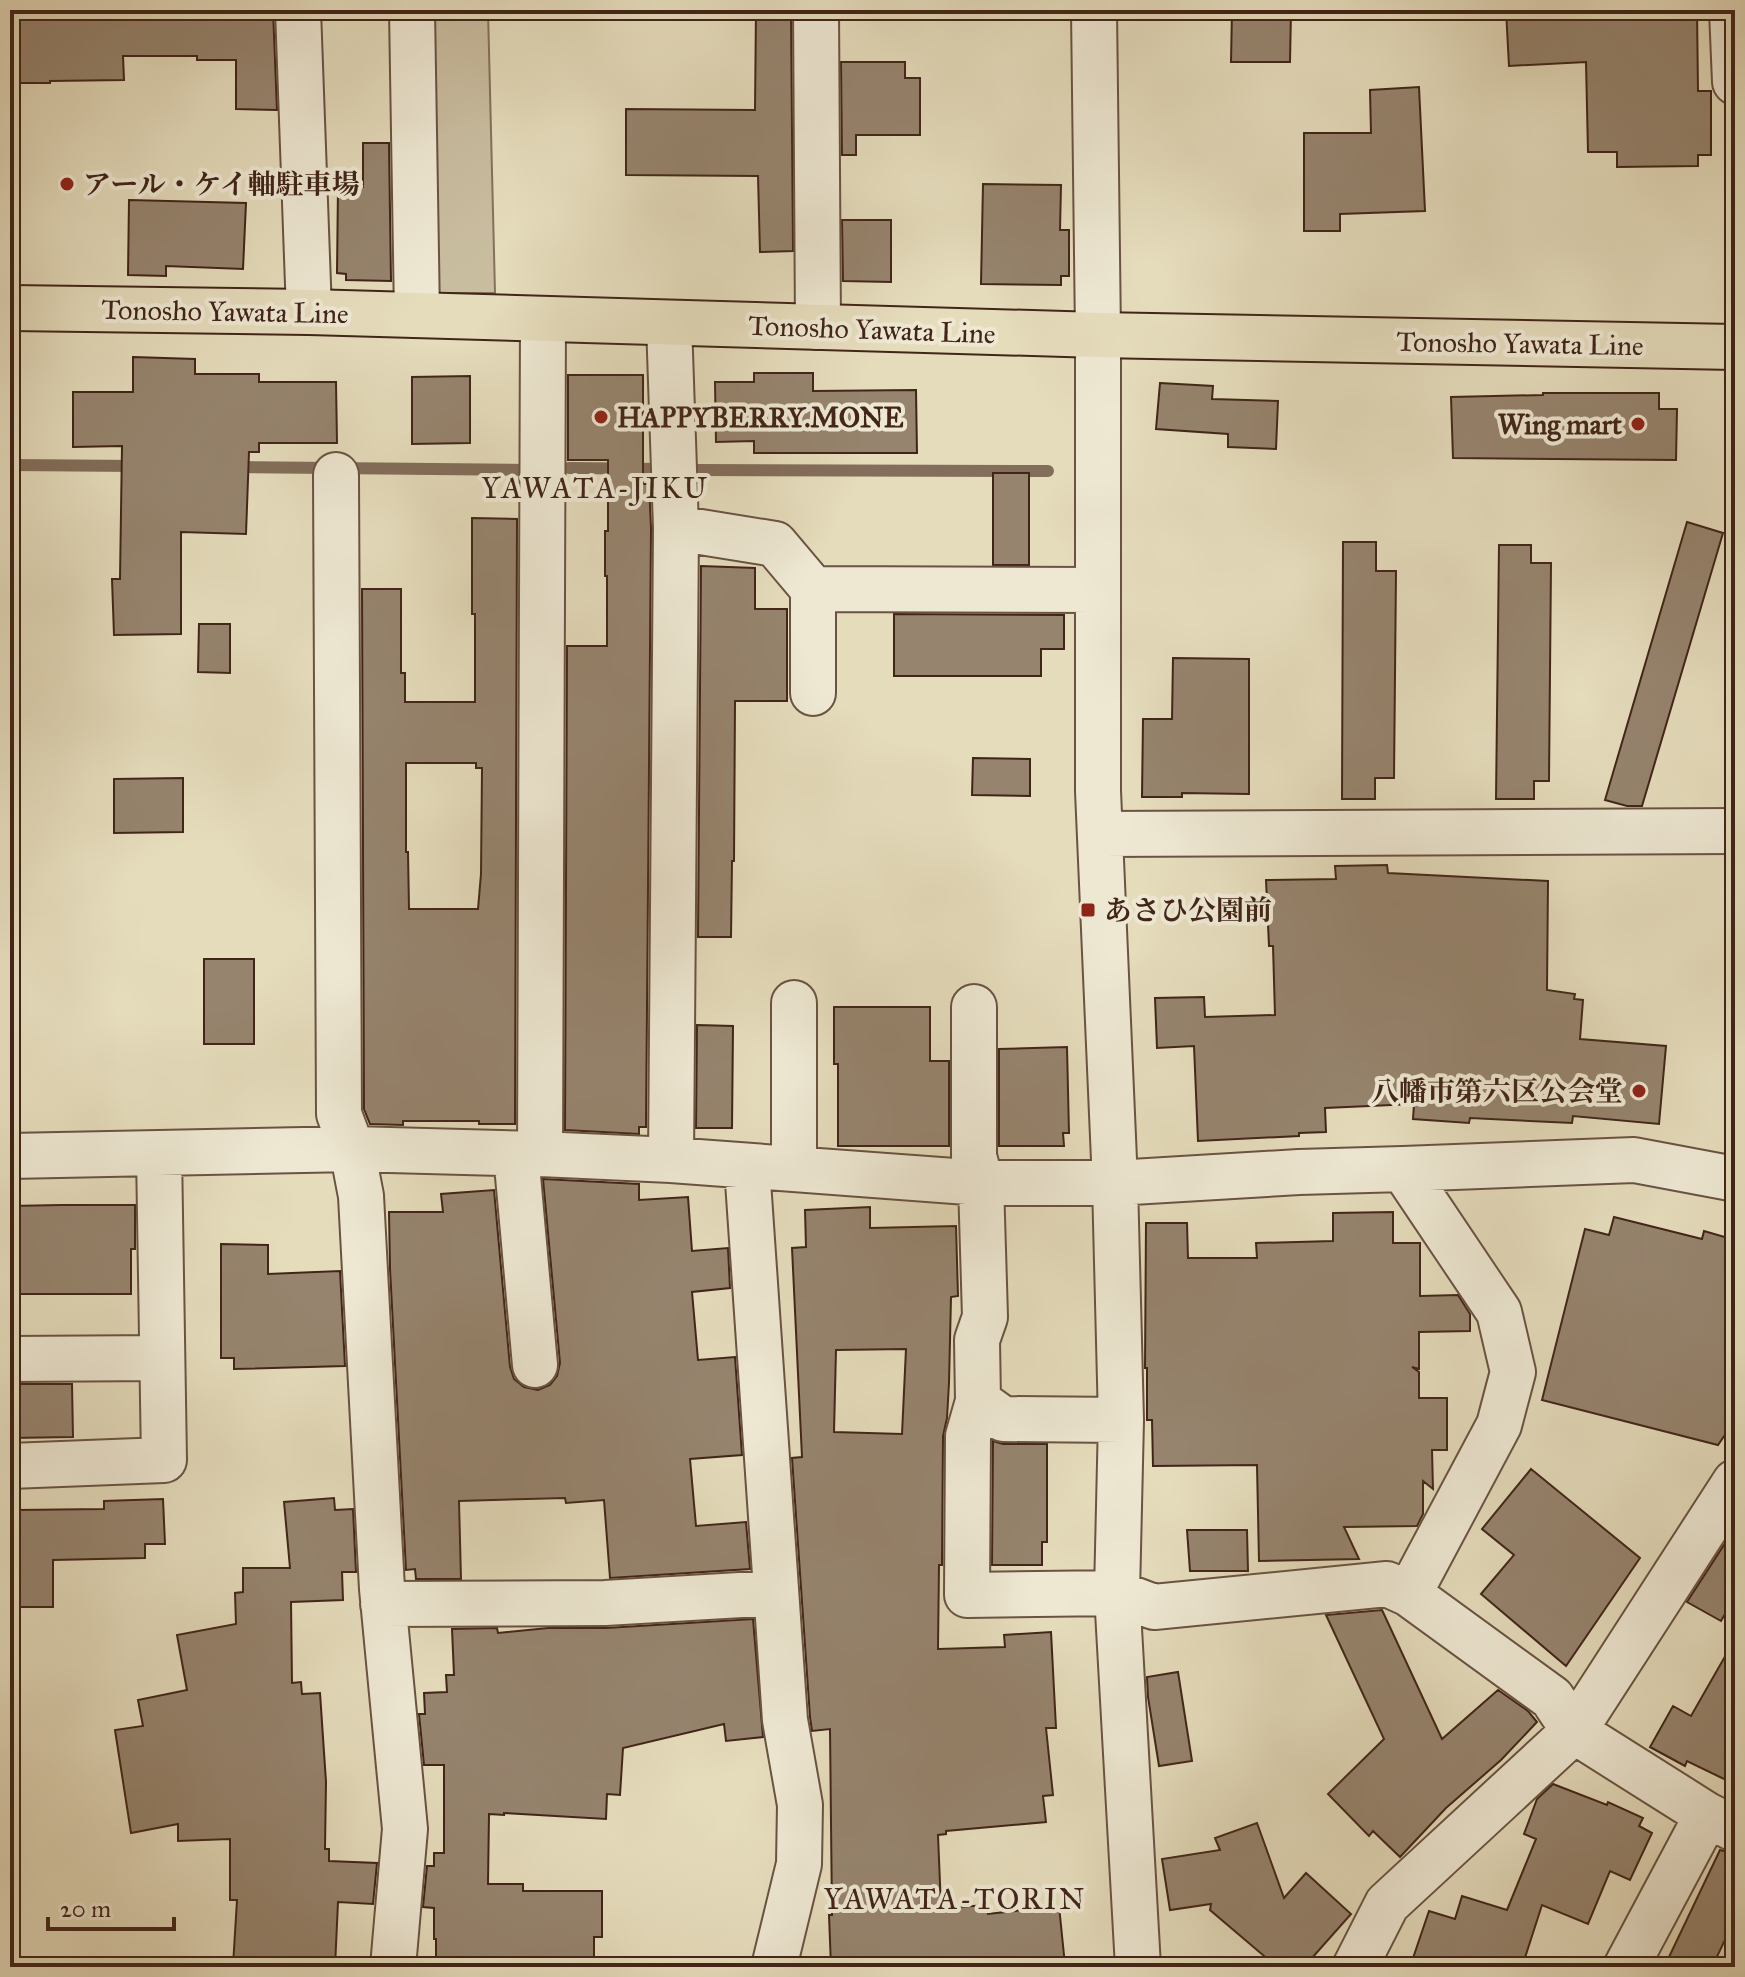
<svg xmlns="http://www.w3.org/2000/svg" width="1745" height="1977" viewBox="0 0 1745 1977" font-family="'IM FELL Great Primer','Noto Serif JP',serif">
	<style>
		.green { fill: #c9bda0; stroke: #85715c; stroke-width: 2 }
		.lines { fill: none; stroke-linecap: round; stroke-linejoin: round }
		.stream { stroke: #826e5a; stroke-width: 12 }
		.building { fill: #96846e; stroke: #412519; stroke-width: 2; fill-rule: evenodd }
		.minor-casing { stroke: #6a5342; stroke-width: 48 }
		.major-casing { stroke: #412519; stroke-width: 48 }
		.minor { stroke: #eee8d3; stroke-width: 44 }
		.major { stroke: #e5dcbc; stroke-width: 44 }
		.poi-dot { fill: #8f2418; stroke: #eee8d3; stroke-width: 3 }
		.labels { text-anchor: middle; stroke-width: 8; stroke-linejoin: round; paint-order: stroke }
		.poi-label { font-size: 28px; font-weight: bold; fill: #412519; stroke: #eee8d3; text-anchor: start }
		.street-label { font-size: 28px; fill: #412519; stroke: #eee8d3 }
		.neighbourhood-label { font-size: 30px; letter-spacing: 2px; fill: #412519; stroke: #eee8d3 }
	</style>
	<rect width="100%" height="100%" fill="#e5dcbc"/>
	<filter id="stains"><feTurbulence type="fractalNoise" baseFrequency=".0025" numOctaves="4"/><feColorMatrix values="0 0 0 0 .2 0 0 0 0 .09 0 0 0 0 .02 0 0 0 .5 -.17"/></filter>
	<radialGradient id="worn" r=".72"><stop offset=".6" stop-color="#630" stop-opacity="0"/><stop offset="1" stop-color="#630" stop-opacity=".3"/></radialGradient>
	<path class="green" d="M 429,10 L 488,10 L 495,293 L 433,293 Z"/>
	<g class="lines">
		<path class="stream" d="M 10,465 L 137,466
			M 235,467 L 528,470
			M 569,468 L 662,469
			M 697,470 L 1048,471"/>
	</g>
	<path class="building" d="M 10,10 L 50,10 L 50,12 L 122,11 L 122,15 L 197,15 L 197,10 L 273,10 L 277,110 L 236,109 L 236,60 L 197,60 L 197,56 L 123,56 L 124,80 L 50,81 L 50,83 L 10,83 Z
		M 756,10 L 791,10 L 793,251 L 760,252 L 758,176 L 626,175 L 626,109 L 755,110 Z
		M 1232,10 L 1291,10 L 1290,62 L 1231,62 Z
		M 1506,10 L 1697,10 L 1698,91 L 1711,91 L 1711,155 L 1698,155 L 1698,166 L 1617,167 L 1617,152 L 1588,152 L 1586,62 L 1509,66 Z
		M 841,62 L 905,62 L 905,78 L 920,78 L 920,135 L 856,135 L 856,155 L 842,155 Z
		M 1419,87 L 1425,211 L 1340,214 L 1340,231 L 1304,231 L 1304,133 L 1371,133 L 1370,90 Z
		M 363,143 L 389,143 L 391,281 L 346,280 L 346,274 L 337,273 L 338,187 L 363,187 Z
		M 983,184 L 1061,185 L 1060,230 L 1069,230 L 1069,276 L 1061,276 L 1061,285 L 981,284 Z
		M 129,200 L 246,203 L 243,269 L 166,266 L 166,276 L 128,275 Z
		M 842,220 L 891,220 L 891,282 L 843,281 Z
		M 133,357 L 195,359 L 195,374 L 259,374 L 259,382 L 336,382 L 337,443 L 259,443 L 259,452 L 249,452 L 246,534 L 181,532 L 181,634 L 114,635 L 112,579 L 120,579 L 122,446 L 73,447 L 73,392 L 133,392 Z
		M 754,373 L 813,373 L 813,391 L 916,390 L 917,453 L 754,453 L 754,441 L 716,442 L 715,382 L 754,382 Z
		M 568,375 L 643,375 L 643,484 L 649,484 L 651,528 L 646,1127 L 639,1127 L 639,1134 L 565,1130 L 567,646 L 607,646 L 607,576 L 605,576 L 605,531 L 608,531 L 608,460 L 568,460 Z
		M 470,376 L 470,443 L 412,444 L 412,377 Z
		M 1160,383 L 1213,386 L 1212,399 L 1278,401 L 1276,449 L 1228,447 L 1228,434 L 1156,429 Z
		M 1543,393 L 1659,393 L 1659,409 L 1677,409 L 1676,460 L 1453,458 L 1451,397 L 1543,395 Z
		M 993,473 L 1029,473 L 1029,565 L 993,565 Z
		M 472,518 L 517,519 L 515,1124 L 479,1124 L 479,1121 L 403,1121 L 403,1125 L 370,1124 L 364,1109 L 362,589 L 401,589 L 401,673 L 405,673 L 405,702 L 475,702 L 475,614 L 472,614 ZM 406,763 L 476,763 L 476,768 L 482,768 L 481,874 L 478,909 L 409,909 L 408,852 L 406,852 Z
		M 1687,522 L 1723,533 L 1642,806 L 1627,806 L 1605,800 Z
		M 1343,542 L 1376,542 L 1376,571 L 1396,571 L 1394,778 L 1375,778 L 1375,799 L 1342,799 Z
		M 1499,545 L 1531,545 L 1531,563 L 1551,563 L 1549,781 L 1534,781 L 1534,799 L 1496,799 Z
		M 701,566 L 755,568 L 755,609 L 787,609 L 787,701 L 735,701 L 734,861 L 732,861 L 731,937 L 698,937 Z
		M 894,614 L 1064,615 L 1064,649 L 1041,649 L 1041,676 L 894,676 Z
		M 199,624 L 230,624 L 230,673 L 198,672 Z
		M 1173,658 L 1249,659 L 1249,794 L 1182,793 L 1182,797 L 1142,797 L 1143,719 L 1172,719 Z
		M 973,758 L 1030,759 L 1030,796 L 972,795 Z
		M 183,778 L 183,832 L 114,833 L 114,779 Z
		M 1387,865 L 1388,873 L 1548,881 L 1547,990 L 1575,994 L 1574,999 L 1583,1000 L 1580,1039 L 1666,1046 L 1659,1124 L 1573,1116 L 1572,1123 L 1470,1118 L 1469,1123 L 1413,1119 L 1414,1104 L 1325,1108 L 1326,1132 L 1299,1133 L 1299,1136 L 1198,1141 L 1194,1046 L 1157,1048 L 1155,998 L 1204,997 L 1205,1017 L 1275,1015 L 1273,946 L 1269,946 L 1266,880 L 1336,879 L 1335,866 Z
		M 204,959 L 254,959 L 254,1044 L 204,1044 Z
		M 834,1007 L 930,1007 L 930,1061 L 949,1061 L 949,1146 L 838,1146 L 838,1064 L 834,1064 Z
		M 697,1025 L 733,1026 L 732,1128 L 696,1128 Z
		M 1067,1047 L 1069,1133 L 1063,1133 L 1064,1146 L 999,1146 L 999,1049 Z
		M 543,1179 L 639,1184 L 639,1200 L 688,1197 L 692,1251 L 728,1248 L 730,1288 L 692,1292 L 698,1360 L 735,1357 L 742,1455 L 690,1459 L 696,1526 L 746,1522 L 750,1569 L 610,1578 L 604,1500 L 566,1503 L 565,1498 L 459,1501 L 461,1579 L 416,1579 L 415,1569 L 406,1570 L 390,1269 L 389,1212 L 443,1212 L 441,1194 L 494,1190 L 510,1367 L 514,1379 L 524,1387 L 538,1390 L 550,1385 L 557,1376 L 560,1363 Z
		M 61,1205 L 135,1205 L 135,1249 L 131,1249 L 131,1294 L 14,1294 L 14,1249 L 10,1249 L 10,1206 Z
		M 870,1207 L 870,1228 L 956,1226 L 958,1296 L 951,1297 L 949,1383 L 947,1418 L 943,1436 L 942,1565 L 939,1565 L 938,1649 L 1005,1647 L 1004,1635 L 1051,1632 L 1056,1728 L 1046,1728 L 1053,1795 L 1043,1796 L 1046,1822 L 946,1831 L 946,1834 L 938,1835 L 941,1908 L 988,1905 L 988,1914 L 1059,1906 L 1065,1965 L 1045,1967 L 1023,1967 L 1023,1965 L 985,1967 L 831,1967 L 829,1915 L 832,1915 L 830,1729 L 812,1731 L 810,1717 L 792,1458 L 802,1457 L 792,1248 L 806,1247 L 805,1210 ZM 906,1349 L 902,1434 L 834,1432 L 836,1350 Z
		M 1393,1212 L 1393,1243 L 1420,1243 L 1420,1296 L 1458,1295 L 1470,1314 L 1470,1331 L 1419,1332 L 1419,1369 L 1412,1367 L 1419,1372 L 1419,1398 L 1447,1398 L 1447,1450 L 1432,1450 L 1433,1489 L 1423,1481 L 1423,1514 L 1417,1526 L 1344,1527 L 1359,1559 L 1259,1561 L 1257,1465 L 1153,1466 L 1152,1420 L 1147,1420 L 1147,1368 L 1145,1368 L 1146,1223 L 1187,1223 L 1188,1258 L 1257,1258 L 1256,1243 L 1333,1241 L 1333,1213 Z
		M 1614,1217 L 1702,1239 L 1704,1231 L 1735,1240 L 1735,1420 L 1718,1445 L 1542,1400 L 1585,1229 L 1609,1235 Z
		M 221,1244 L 268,1245 L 268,1274 L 340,1271 L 345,1366 L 234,1369 L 234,1358 L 221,1358 Z
		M 10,1384 L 72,1384 L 73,1437 L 10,1438 Z
		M 993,1441 L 1003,1444 L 1047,1444 L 1047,1542 L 1042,1542 L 1042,1565 L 992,1565 Z
		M 1531,1469 L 1640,1558 L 1566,1666 L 1481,1594 L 1514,1555 L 1482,1529 Z
		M 334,1498 L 335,1510 L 353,1509 L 356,1572 L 342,1572 L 343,1600 L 291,1602 L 292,1683 L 301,1682 L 302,1694 L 320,1693 L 326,1782 L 325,1849 L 329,1849 L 329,1861 L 377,1863 L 373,1904 L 338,1902 L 335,1967 L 233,1966 L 237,1900 L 230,1900 L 230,1839 L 178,1841 L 178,1824 L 131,1833 L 115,1730 L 143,1726 L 138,1700 L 187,1690 L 177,1635 L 236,1624 L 235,1593 L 243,1592 L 243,1568 L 290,1568 L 284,1502 Z
		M 163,1499 L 165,1544 L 145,1544 L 145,1558 L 53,1560 L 53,1607 L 10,1607 L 10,1573 L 18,1573 L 17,1510 L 104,1509 L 104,1501 Z
		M 1735,1528 L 1735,1597 L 1721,1621 L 1687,1602 Z
		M 1187,1530 L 1247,1530 L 1248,1571 L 1190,1571 Z
		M 1382,1610 L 1442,1739 L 1498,1690 L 1528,1711 L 1537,1722 L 1501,1760 L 1446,1808 L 1400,1857 L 1373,1831 L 1369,1836 L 1328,1794 L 1384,1739 L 1326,1615 Z
		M 753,1619 L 763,1737 L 726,1741 L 724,1724 L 623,1748 L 620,1795 L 607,1794 L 606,1819 L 504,1813 L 504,1815 L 489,1814 L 488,1884 L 523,1884 L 523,1891 L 602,1891 L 602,1937 L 594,1937 L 594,1967 L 436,1967 L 436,1939 L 434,1939 L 434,1908 L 423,1907 L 427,1866 L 434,1866 L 434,1853 L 444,1853 L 444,1765 L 424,1765 L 419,1714 L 425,1714 L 424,1693 L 447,1692 L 446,1675 L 454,1675 L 452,1629 L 497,1628 L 498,1633 L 548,1628 L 606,1628 Z
		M 1735,1639 L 1735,1762 L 1726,1780 L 1687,1761 L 1685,1766 L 1650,1747 L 1673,1706 L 1691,1716 Z
		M 1178,1672 L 1192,1761 L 1159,1766 L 1148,1697 L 1147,1677 Z
		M 1553,1784 L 1607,1805 L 1608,1802 L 1643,1818 L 1639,1826 L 1652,1833 L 1630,1880 L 1610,1871 L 1588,1924 L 1542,1905 L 1522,1967 L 1410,1967 L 1429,1911 L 1455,1919 L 1462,1896 L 1507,1910 L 1536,1839 L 1524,1834 L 1537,1799 Z
		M 1257,1823 L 1284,1898 L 1306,1873 L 1351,1914 L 1304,1967 L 1277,1967 L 1210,1910 L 1211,1904 L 1170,1910 L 1162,1859 L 1220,1850 L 1215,1838 Z
		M 1720,1850 L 1735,1854 L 1735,1919 L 1712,1967 L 1694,1967 L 1669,1957 Z"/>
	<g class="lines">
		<defs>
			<path id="minor" d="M 298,10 L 309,312
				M 412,10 L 417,315
				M 816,10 L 818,327
				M 1094,10 L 1098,335 L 1098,791 L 1115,1183 L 1121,1420 L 1117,1593 L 1138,1967
				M 1732,10 L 1735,82
				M 669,323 L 676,528 L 671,1160
				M 336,475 L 339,1114 L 352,1149 L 361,1196 L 382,1589 L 405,1829 L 393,1967
				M 676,528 L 775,544 L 813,589 L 813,693
				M 813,589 L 1098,590
				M 1101,834 L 1735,831
				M 794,1003 L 794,1169
				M 974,1007 L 974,1156 L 981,1183 L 985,1317 L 977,1340 L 978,1401 L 968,1436 L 967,1595 L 1117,1593 L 1154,1607 L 1387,1584 L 1409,1594 L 1552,1698 L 1574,1731 L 1707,1815 L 1735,1829
				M 516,1154 L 535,1365
				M 540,1154 L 543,319
				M 10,1156 L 352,1149 L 540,1154 L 671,1160 L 981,1183 L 1115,1183 L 1299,1172 L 1403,1169 L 1634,1160 L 1735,1179
				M 747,1167 L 785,1720 L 800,1805 L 799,1864 L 774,1967
				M 1403,1169 L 1499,1312 L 1513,1372 L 1499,1425 L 1409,1594
				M 10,1359 L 162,1358
				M 978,1401 L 1003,1419 L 1121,1420
				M 10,1466 L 164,1460 L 159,1153
				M 383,1604 L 605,1603 L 775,1593
				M 1355,1967 L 1387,1904 L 1574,1731 L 1735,1482
				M 1626,1967 L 1707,1815"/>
			<path id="major" d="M 10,308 L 309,312 L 1098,335 L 1735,347"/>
		</defs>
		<use href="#minor" class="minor-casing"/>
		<use href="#major" class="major-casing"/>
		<use href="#minor" class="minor"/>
		<use href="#major" class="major"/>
	</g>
	<g class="poi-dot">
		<circle cx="67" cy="184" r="8"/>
		<circle cx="601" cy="417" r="8"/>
		<circle cx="1638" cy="424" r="8"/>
		<rect x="1080" y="902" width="16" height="16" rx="4"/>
		<circle cx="1639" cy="1091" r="8"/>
	</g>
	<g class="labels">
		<g class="poi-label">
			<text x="83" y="194">アール・ケイ軸駐車場</text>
			<text x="617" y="427">HAPPYBERRY.MONE</text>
			<text x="1622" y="434" text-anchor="end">Wing mart</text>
			<text x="1104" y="920">あさひ公園前</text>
			<text x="1623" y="1101" text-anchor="end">八幡市第六区公会堂</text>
		</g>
		<g class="street-label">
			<text transform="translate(225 311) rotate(1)" y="10">Tonosho Yawata Line</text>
			<text transform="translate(872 329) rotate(2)" y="10">Tonosho Yawata Line</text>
			<text transform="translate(1520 343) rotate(1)" y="10">Tonosho Yawata Line</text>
		</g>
		<g class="neighbourhood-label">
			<text x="595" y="498">YAWATA-JIKU</text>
			<text x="955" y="1909">YAWATA-TORIN</text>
		</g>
	</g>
	<rect width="1745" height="1977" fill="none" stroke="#e5dcbc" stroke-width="40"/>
	<rect x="12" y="12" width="1721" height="1953" fill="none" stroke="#412519" stroke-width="4"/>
	<rect x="20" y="20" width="1705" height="1937" fill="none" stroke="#412519" stroke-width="2"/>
	<path d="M48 1917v12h126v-12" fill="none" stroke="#412519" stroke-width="4"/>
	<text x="60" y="1917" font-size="24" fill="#412519" stroke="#eee8d3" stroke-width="6" paint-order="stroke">20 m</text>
	<rect width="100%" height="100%" filter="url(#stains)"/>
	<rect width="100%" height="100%" fill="url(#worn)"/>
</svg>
